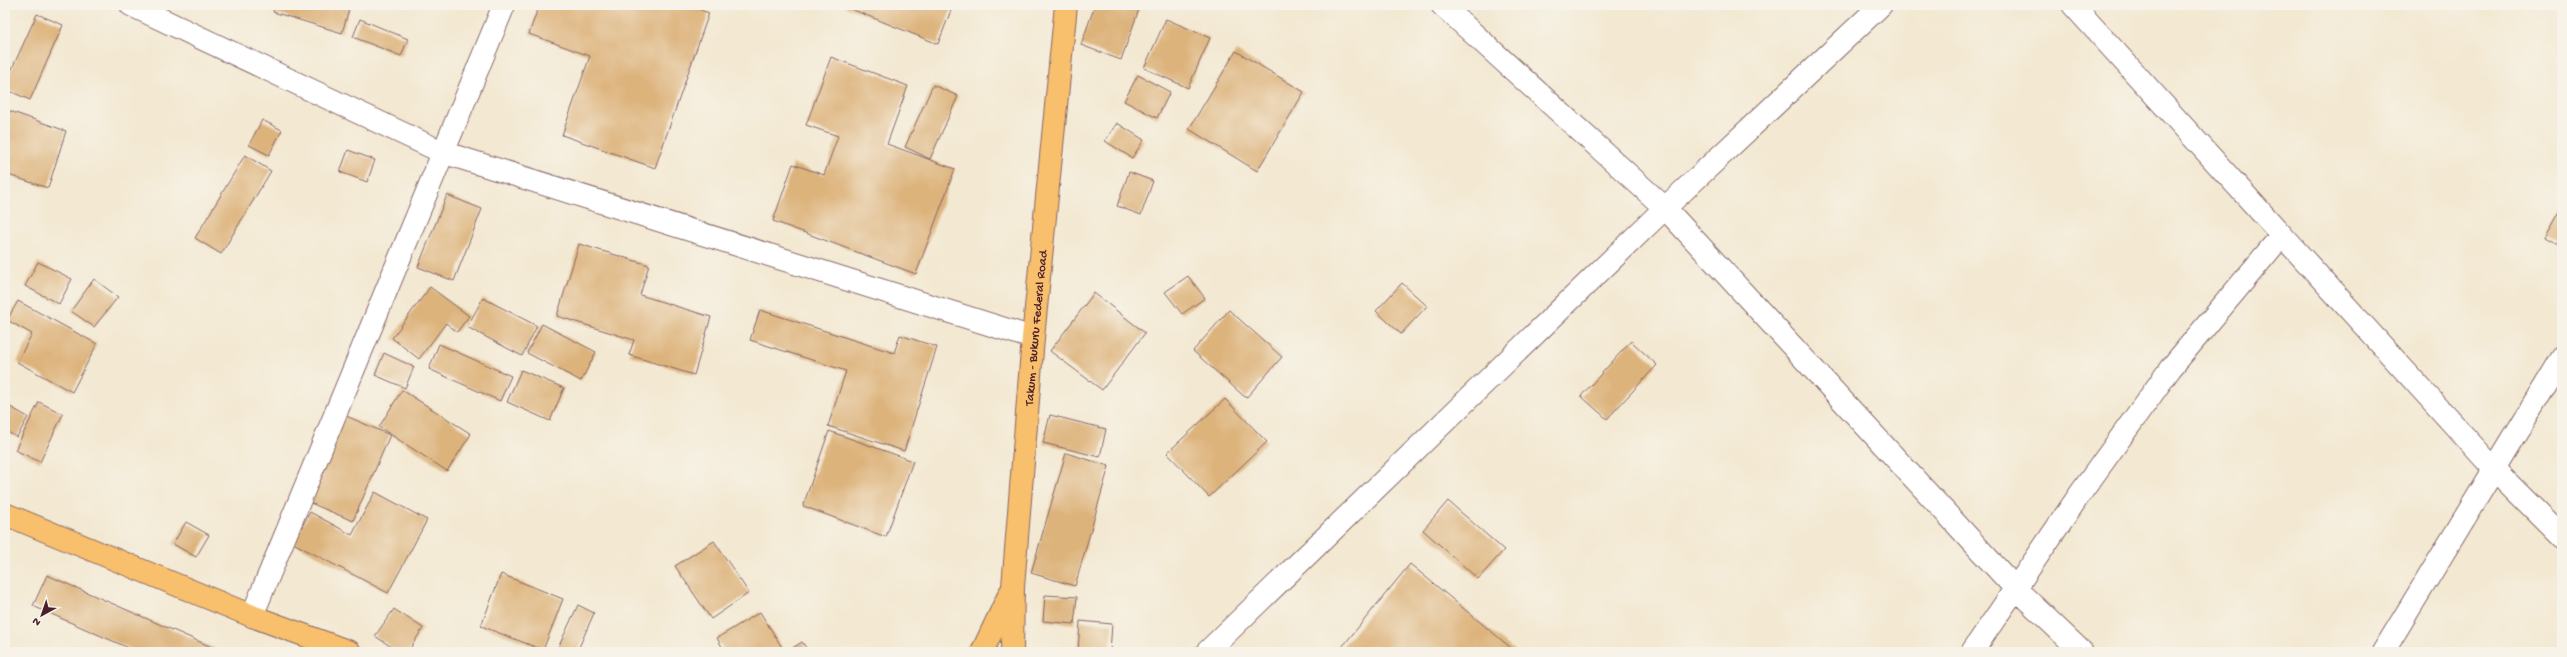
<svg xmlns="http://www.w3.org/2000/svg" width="2567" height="657" viewBox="0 0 2567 657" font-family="'Gochi Hand',sans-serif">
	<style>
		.building { fill: #ddb37b }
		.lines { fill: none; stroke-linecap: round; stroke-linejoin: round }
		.minor-casing { stroke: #856565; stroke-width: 24 }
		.major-casing { stroke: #856565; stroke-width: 24 }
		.minor { stroke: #fff; stroke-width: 22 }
		.major { stroke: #f8bf6c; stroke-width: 22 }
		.labels { text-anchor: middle; stroke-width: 3; stroke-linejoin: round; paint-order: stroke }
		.street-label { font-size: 13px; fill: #4a1f2b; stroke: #f7f3e8 }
	</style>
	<rect width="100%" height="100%" fill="#f7f3e8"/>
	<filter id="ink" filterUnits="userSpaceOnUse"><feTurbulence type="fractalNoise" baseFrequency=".025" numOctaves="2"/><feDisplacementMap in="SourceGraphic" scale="8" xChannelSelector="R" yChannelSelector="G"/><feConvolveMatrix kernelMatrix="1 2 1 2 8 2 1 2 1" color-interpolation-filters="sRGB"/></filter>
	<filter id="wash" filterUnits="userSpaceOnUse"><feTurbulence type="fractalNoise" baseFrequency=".012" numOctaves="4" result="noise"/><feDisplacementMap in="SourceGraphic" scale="16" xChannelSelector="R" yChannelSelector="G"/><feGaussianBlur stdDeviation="0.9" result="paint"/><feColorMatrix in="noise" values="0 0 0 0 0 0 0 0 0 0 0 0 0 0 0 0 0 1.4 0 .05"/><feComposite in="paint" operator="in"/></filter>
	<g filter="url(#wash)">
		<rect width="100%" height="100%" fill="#f3e8d1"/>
		<g id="blocks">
			<path class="building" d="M 276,5 L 346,5 L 350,6 L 342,33 L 273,12 Z
				M 539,5 L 687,5 L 709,13 L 655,168 L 562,135 L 590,56 L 529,34 Z
				M 846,5 L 953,5 L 938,44 L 846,7 Z
				M 1095,5 L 1128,5 L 1139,9 L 1121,60 L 1081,45 Z
				M 37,14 L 63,25 L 30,100 L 5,89 L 5,84 Z
				M 360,19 L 408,39 L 401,56 L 353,37 Z
				M 1166,19 L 1210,38 L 1188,88 L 1144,68 Z
				M 1236,51 L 1304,92 L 1257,171 L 1189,129 Z
				M 831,57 L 908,86 L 887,144 L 955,169 L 916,274 L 773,221 L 793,164 L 824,175 L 838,136 L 806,125 Z
				M 1138,75 L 1170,92 L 1157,118 L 1124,101 Z
				M 933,85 L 958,96 L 930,159 L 905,147 Z
				M 7,110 L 66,131 L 48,188 L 5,174 Z
				M 262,120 L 282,130 L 269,155 L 249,145 Z
				M 1117,123 L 1144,140 L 1132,158 L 1105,141 Z
				M 348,150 L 375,160 L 367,182 L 340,172 Z
				M 245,155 L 271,171 L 221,254 L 195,238 Z
				M 1129,172 L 1153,181 L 1141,215 L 1117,206 Z
				M 447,195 L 482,209 L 454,281 L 418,267 Z
				M 2562,207 L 2562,247 L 2545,237 Z
				M 579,244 L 649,265 L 640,295 L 711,317 L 694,375 L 629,355 L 634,340 L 557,316 Z
				M 38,262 L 72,279 L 59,304 L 25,286 Z
				M 1188,276 L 1205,298 L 1182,314 L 1165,292 Z
				M 94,279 L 118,297 L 94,327 L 71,311 Z
				M 1402,283 L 1427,306 L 1401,334 L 1376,311 Z
				M 430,287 L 469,316 L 457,332 L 446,323 L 419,359 L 392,338 Z
				M 1094,293 L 1145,333 L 1102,390 L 1050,351 Z
				M 483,298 L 537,326 L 522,356 L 467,327 Z
				M 18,301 L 97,344 L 72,392 L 17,362 L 32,334 L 7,320 Z
				M 760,310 L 894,353 L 900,335 L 937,347 L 904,451 L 828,426 L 846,371 L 750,340 Z
				M 1229,310 L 1282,357 L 1246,398 L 1193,351 Z
				M 542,324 L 596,352 L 581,381 L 527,353 Z
				M 1631,341 L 1657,365 L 1607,419 L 1581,396 Z
				M 439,344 L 511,376 L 500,401 L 429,369 Z
				M 384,353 L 414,367 L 405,388 L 375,375 Z
				M 521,370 L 564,388 L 550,421 L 507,402 Z
				M 402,390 L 471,434 L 447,471 L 379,427 Z
				M 1225,399 L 1267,442 L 1209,497 L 1167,453 Z
				M 39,402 L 63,414 L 40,462 L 15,450 Z
				M 5,404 L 28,417 L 17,437 L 5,431 Z
				M 337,412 L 390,435 L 353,521 L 301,499 Z
				M 1050,415 L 1106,429 L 1100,457 L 1043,443 Z
				M 829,431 L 913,461 L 886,537 L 803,506 Z
				M 1066,453 L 1109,466 L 1075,586 L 1031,573 Z
				M 375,492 L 427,520 L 388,593 L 293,543 L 310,512 L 352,535 Z
				M 1448,501 L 1504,550 L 1478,579 L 1423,530 Z
				M 186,522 L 209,535 L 196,557 L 173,544 Z
				M 714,541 L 749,593 L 711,619 L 675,566 Z
				M 1410,564 L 1516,652 L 1338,652 Z
				M 501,574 L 563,599 L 543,650 L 481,626 Z
				M 47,575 L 223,652 L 138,652 L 33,606 Z
				M 1045,595 L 1077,597 L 1074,624 L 1043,621 Z
				M 578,605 L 594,613 L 577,652 L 565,652 L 558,648 Z
				M 394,609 L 423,628 L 408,652 L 399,652 L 375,636 Z
				M 760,612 L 785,652 L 725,652 L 717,638 Z
				M 1080,621 L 1112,624 L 1110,652 L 1078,652 Z
				M 802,642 L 809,652 L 786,652 Z"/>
		</g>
	</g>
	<g filter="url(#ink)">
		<use href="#blocks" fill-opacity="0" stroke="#856565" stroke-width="1"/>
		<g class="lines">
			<defs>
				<path id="minor" d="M 131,5 L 442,152 L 1033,338
					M 1442,5 L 1665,208 L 2016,589 L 2082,652
					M 2073,5 L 2494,469 L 2562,537
					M 252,616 L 504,5
					M 1207,652 L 1665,208 L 1881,5
					M 1972,652 L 2080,494 L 2170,369 L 2282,235
					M 2383,652 L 2562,358"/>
				<g id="major">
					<path d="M 5,514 L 252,616 L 350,652"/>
					<path d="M 982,652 L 1010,593"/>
					<path id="s1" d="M 1012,652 L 1013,587 L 1033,338 L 1066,5"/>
				</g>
			</defs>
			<use href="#minor" class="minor-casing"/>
			<use href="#major" class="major-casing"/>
			<use href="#minor" class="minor"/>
			<use href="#major" class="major"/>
		</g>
	</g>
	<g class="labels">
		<g class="street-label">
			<text dy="5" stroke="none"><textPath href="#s1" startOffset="325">Takum - Bukuru Federal Road</textPath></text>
		</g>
	</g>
	<rect width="2567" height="657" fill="none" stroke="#f7f3e8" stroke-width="20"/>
	<g transform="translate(42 615) rotate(220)" stroke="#f7f3e8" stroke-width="3" paint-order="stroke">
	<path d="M0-3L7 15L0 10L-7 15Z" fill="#4a1f2b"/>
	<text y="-6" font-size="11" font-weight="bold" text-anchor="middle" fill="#4a1f2b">N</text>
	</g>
</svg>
